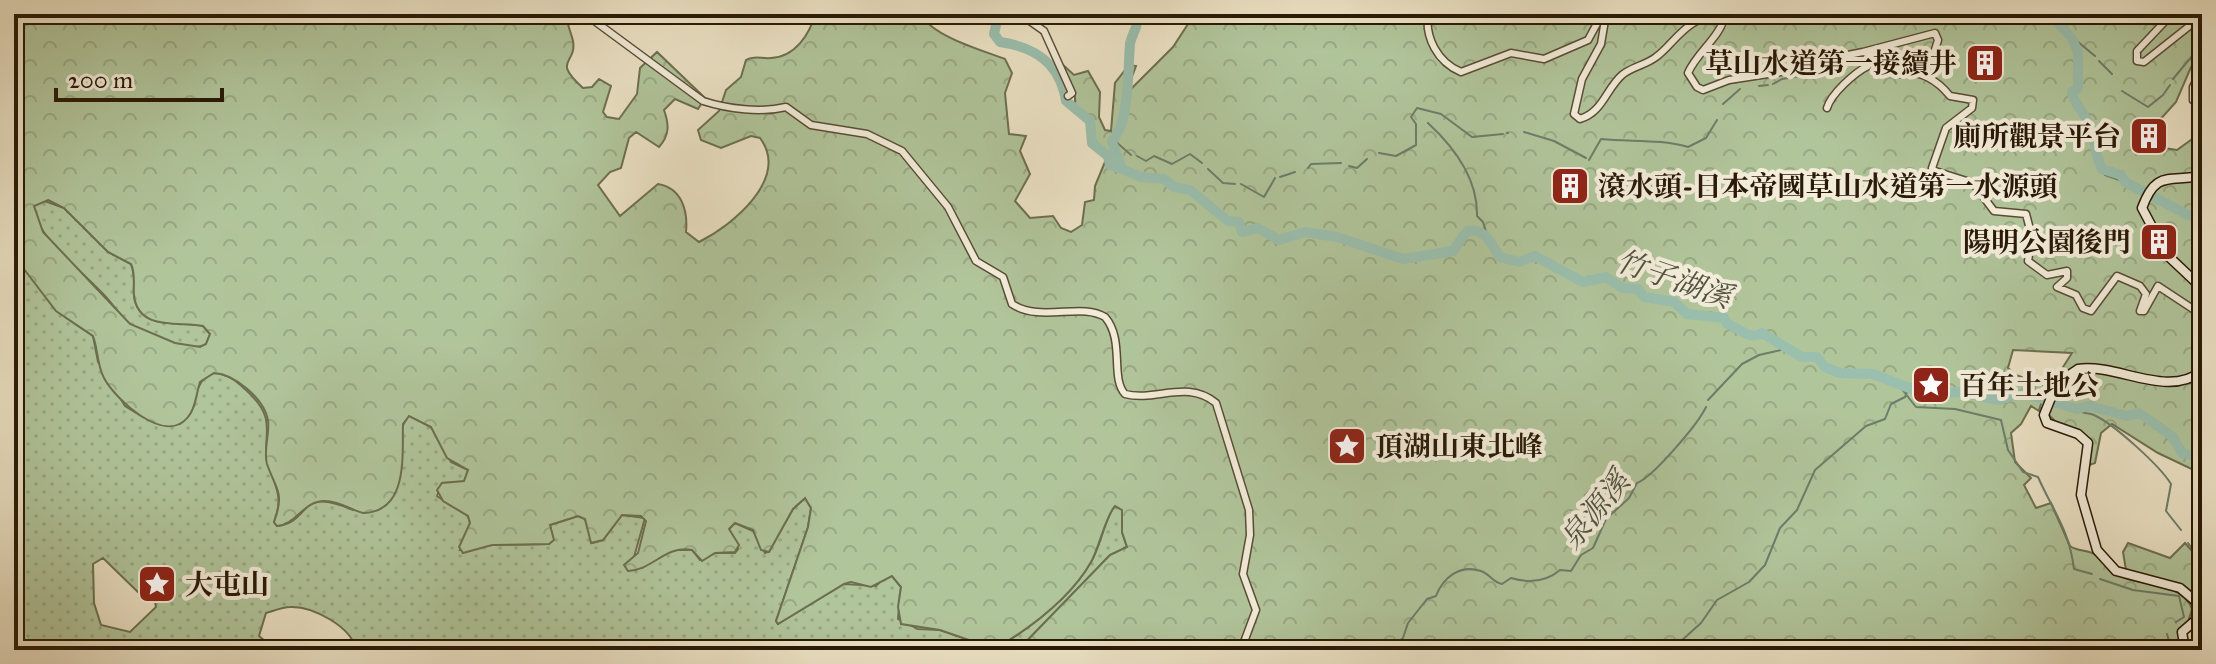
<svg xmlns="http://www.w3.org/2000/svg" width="2216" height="664" viewBox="0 0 2216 664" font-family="'IM FELL Great Primer','Noto Serif TC',serif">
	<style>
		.grass { fill: url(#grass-dots); stroke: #6c6f50; stroke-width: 2; fill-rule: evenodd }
		.forest { fill: url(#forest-crowns); stroke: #6c6f50; stroke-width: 2; fill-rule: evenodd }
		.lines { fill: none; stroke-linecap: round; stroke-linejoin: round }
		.stream { stroke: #6c7d6b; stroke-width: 2 }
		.river { stroke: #9abfae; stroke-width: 10 }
		.street-casing { stroke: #594c36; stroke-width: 9 }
		.secondary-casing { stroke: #281906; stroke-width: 11 }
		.street { stroke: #f3edda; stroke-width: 6 }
		.secondary { stroke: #f3edda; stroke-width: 8 }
		.labels { text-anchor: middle; stroke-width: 8; stroke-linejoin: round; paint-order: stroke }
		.poi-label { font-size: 28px; font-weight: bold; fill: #281906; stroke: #f3edda; text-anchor: start }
		.water-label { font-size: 30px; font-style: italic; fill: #505341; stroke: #f3edda }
	</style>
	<defs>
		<pattern id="grass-dots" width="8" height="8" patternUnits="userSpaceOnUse" patternTransform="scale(2)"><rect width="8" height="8" fill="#b1c59b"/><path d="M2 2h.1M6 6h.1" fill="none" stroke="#98a984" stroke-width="1.8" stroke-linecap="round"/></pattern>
		<pattern id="forest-crowns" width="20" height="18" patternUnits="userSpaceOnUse" patternTransform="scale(2)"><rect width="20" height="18" fill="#b1c59b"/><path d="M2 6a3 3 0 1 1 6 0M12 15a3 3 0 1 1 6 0" fill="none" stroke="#98a984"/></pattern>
	</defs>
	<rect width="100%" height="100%" fill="#ece3c6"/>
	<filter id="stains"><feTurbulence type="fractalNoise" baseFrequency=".0025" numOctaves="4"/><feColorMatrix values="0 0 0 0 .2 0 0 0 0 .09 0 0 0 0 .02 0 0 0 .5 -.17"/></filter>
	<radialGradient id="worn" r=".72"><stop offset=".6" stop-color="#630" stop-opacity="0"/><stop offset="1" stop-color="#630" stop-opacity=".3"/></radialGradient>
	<path class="grass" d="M 42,200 L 64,208 L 108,252 L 131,264 C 136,275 133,285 134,296 C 139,331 180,321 203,326 L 210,334 L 206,344 C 190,353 145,337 131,325 C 121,317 114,306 106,297 C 87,275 33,236 34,206 Z
		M 14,256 L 65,317 L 93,336 L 98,362 L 125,406 L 143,417 L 180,424 C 199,410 191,379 214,373 C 228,374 236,381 246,390 C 282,423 258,435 270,469 C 277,490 283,499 274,522 L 277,526 C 313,522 296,485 353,510 L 409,415 L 431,427 L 451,462 L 468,470 L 464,482 L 442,483 L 437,496 L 468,516 L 470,523 L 460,550 L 492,545 L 549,544 L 553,540 L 550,525 L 578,516 L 585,519 L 592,543 L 603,540 L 622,515 L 645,518 L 634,557 L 642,568 L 671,550 L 692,550 L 700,560 L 715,553 L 735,553 L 738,549 L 729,529 L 735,523 L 753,531 L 765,553 L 768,552 L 793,509 L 805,498 L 811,508 L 808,527 L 776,621 L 778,624 L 844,584 L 876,586 L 884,578 L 892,576 L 901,587 L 898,619 L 918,629 L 940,630 L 995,649 C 1030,628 1070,599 1091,562 C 1100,548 1106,515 1115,506 L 1122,510 L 1122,532 L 1127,547 L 1110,555 L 1018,650 L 356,650 C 352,627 313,606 290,607 C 283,607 273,611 266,613 L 259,636 L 276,650 L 62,650 L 57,644 L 34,642 L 18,650 L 14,648 ZM 103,558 L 144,598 L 154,597 L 156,607 L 130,632 L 101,625 L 94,603 L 93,564 Z"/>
	<path class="forest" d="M 14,14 L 567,14 C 566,24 571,31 573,41 C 577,65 551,59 583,88 L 592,87 L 599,79 L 611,86 L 603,112 L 607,117 L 619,119 L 637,94 L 640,68 L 657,52 L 705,98 L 698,109 L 675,99 L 664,110 C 669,124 670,135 659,147 L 636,132 L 629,138 L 621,168 L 610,172 L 598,185 L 620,216 L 658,184 C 682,188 688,211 686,232 L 699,242 C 733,225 790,178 760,138 L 751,136 L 721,148 L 701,140 L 698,130 L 719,111 L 726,90 L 741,77 L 746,60 C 755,55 761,59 771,58 C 795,57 810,34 815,14 L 920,14 C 934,37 981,50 1005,59 L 1012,73 L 1005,93 L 1009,134 L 1026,136 L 1020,151 L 1030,174 L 1015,201 L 1030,218 L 1053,216 L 1061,228 L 1071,232 L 1082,225 L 1085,202 L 1094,200 L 1095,186 L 1107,157 L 1091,146 L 1088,122 L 1075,110 L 1075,95 L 1056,64 L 1061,63 L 1074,75 L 1088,71 L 1100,92 L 1099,117 L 1105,130 L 1111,131 L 1115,83 L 1129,65 L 1136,66 L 1128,87 L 1131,89 L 1173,47 L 1190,21 L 1200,14 L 2202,14 L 2202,56 L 2191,67 L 2176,102 L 2138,144 L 2177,150 L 2202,132 L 2202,474 L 2158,453 L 2112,424 L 2101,433 L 2095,463 L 2089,465 L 2090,443 C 2078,431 2056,427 2048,413 L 2058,375 L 2072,353 L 2013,350 L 2008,368 L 2016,375 L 2046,386 L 2039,411 L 2031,406 L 2021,424 L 2011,433 L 2015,462 L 2031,478 L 2024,485 L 2036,508 L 2051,503 L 2070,546 C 2078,552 2086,549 2094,554 C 2105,561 2111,573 2125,578 C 2147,586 2182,583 2192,609 L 2188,622 L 2178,634 L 2182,650 L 1018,650 L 1110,555 L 1127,547 L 1122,532 L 1122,510 L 1115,506 C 1106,515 1099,548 1091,562 C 1070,599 1030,628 995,649 L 940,630 L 901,624 L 898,607 L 901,587 L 892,576 L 871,587 L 851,582 L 844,584 L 778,624 L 776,621 L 808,527 L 811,508 L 805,498 L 793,509 L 769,552 L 761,550 L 753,530 L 735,523 L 729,529 L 739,545 L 735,552 L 715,553 L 702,561 L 692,550 C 665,545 653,570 628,571 L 624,565 L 638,553 L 646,521 L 641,516 L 622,515 L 603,540 L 591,543 L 585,519 L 578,516 L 550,525 L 554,540 L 549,544 L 492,545 L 463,553 L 459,547 L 470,523 L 468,516 L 443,501 L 437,490 L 442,483 L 464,481 L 468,470 L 447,458 L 431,427 L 409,416 L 403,424 C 402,454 409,512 363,513 C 351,510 339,501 326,501 C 303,500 298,524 277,526 L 274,522 C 285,492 276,490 267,464 C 263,450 270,434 268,420 C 264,399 235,374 214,373 L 200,382 C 196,394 196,408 188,417 C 165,446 115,399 104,378 C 97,365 98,349 93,336 L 56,311 L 14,256 ZM 48,200 L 64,208 L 108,252 L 131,264 C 136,275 133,285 134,296 C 139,332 180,321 203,326 L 210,334 L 206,344 L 200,347 L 175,343 L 130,324 L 43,232 L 34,206 Z
		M 2128,543 L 2170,558 L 2185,543 L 2193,552 L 2202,554 L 2202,602 L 2182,585 L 2126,570 L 2123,552 Z"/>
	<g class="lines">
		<path class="stream" d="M 2066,32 L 2095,56
			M 2099,61 L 2112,74
			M 2173,79 L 2202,44
			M 1773,84 L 1782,79 L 1837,70 L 1860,56
			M 1759,86 L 1768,85
			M 2122,91 L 2148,107 L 2163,95 L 2170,85
			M 1723,104 L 1740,89
			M 1428,123 C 1454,147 1478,179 1477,216 L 1483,222 L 1487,235
			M 1524,132 L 1554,141 L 1586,158
			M 1507,133 L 1508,133
			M 1114,140 L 1131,155
			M 1379,153 L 1396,156 L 1416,145 L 1416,124 L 1411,117 L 1417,108 L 1441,114 L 1472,137 L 1503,134
			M 1137,156 L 1146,161 L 1154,156 L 1172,164 L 1190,154 L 1202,163
			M 1589,160 L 1601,139 C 1632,142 1660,139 1688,147 L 1706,138 L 1717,120
			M 1349,166 L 1357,168 L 1367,159
			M 1308,168 L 1311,164 L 1341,163
			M 1208,169 L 1223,183 L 1235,184
			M 2102,169 L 2105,175 L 2125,182
			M 1280,177 L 1295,172
			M 1241,184 L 1264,197 L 1275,178
			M 1901,388 L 1916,407 L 1955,409 L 2001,420 L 2008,450 L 2023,472 L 2038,477 C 2053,511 2069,529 2074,569 L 2092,574
			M 1708,400 L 1742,364 L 1759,355 L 1785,349
			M 2077,409 C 2083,415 2087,412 2094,415 C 2114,424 2160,466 2171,484 L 2166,511 L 2181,530
			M 2188,543 L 2194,551 L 2202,553
			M 2100,579 L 2133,590 L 2179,596 L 2184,617 L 2176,622
			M 2167,634 L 2170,645 L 2177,650
			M 1388,650 L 1403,638 L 1408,623 L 1427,599 L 1436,596 C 1443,578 1459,564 1481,571 C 1490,574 1493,583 1502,584 L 1511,578 C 1528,583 1546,582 1560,570 L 1571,571 L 1581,555 L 1593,548 L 1606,519 L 1629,498 L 1637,483 C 1653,477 1698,424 1706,407
			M 1655,650 L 1680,642 L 1701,623 L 1717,600 L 1749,582 L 1765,565 L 1780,528 L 1797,510 L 1815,470 L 1866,426 L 1885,419 L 1891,404 L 1905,397 L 1908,390"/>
		<path class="river" d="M 991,14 L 997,21 L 994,34 L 1000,42 C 1035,47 1060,63 1066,101 L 1090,121 L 1092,143 L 1108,156 L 1110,165 L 1122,169
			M 1136,14 C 1140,25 1132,33 1130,44 C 1128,69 1129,101 1121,125 C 1119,131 1115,137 1112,142 L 1122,169 L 1141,177 L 1164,179 L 1174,187 L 1190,190 L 1228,221 L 1239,222 L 1242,232 L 1258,228 L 1279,240 L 1305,232 L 1337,237 L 1403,259 L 1453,251 L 1467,231 C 1485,227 1491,244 1500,257 L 1519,262 L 1535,256 L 1583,282 L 1606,277 L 1622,288 L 1638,289 L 1644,297 L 1674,302 L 1687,314 L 1724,318 L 1727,324 C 1741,328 1748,341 1762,333 L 1802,357 L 1817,357 L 1825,367 L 1840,373 L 1873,374 L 1930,396 L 1957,392 L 1999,400 L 2023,393 L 2077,409 L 2089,406 L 2127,416 L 2139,413 L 2172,436 L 2182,453 L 2202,458
			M 2050,14 L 2069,35
			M 2072,39 L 2078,52 L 2078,88 L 2072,92 C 2073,102 2082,110 2087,120 C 2095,134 2093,151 2102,169 L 2121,175 L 2125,182 L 2188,215 L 2202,214"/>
		<defs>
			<path id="street" d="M 585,14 L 703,101 C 728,109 761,113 786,107 L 811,125 L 867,134 L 902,151 L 948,207 L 976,261 L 1003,277 L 1012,304 C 1041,323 1081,302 1105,317 C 1125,340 1110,378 1125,394 C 1156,402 1187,379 1216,403 L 1249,510 L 1250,535 L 1243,574 L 1256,610 L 1241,650
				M 1020,14 L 1044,31 L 1072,93 L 1068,96
				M 1428,14 C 1425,37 1437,62 1461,72 L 1511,53 L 1544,59 L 1588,40 L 1600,18 L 1605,20 L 1601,44 L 1582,79 L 1574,114 L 1580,119 C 1603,112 1606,89 1622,75 C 1631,67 1646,65 1656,57 C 1675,44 1691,8 1723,21 C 1719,37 1696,54 1688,73 L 1697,87 L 1703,90 L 1729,80 L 1814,67 L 1833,58 L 1863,52 L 1888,57 L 1900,74 C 1920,69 1938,81 1950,96 L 1973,100 L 1972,108 L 1946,128 L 1932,168 L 1935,171 L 1973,183 L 1994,211 L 2026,214 L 2032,237 L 2028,261 L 2047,275 L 2067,271 L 2067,278 L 2057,287 L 2076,295 L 2083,308 L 2091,311 L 2117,276 L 2140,286 L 2146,294 L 2140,311
				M 2172,14 L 2137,51 L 2137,61 L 2144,62 L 2202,16
				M 1863,52 L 1935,33 L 1938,40 L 1934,53
				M 2202,69 L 2193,87 L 2193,100 L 2202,101
				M 1827,108 C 1831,94 1854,73 1868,66 L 1869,54
				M 2140,311 L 2144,311 L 2158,286 L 2202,315 L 2195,283"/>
			<path id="secondary" d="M 2202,176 C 2168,182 2156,170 2142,208 L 2167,255 L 2202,288
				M 2185,650 L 2182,632 L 2197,619 L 2200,605 L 2180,588 L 2116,571 L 2097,550 L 2081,495 L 2088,443 L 2078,434 L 2047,423 L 2044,415 L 2057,383 L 2078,369 C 2117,363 2167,399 2202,371"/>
		</defs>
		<use href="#street" class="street-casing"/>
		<use href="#secondary" class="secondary-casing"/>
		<use href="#street" class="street"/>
		<use href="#secondary" class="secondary"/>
	</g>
	<defs>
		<symbol id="building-square" viewBox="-11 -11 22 22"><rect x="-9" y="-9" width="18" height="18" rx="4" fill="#8f2418" stroke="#f3edda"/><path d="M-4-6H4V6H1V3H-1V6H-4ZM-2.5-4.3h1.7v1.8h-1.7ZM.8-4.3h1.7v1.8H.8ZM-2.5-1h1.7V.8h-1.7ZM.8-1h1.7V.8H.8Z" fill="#fff"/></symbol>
		<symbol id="sight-square" viewBox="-11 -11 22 22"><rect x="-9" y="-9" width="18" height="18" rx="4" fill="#8f2418" stroke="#f3edda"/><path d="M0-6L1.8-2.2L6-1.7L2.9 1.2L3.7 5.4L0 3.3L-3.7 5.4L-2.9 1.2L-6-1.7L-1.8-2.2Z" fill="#fff"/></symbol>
	</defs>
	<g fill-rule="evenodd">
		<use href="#building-square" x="1963" y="41" width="44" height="44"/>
		<use href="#building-square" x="2127" y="114" width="44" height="44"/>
		<use href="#building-square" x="1548" y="164" width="44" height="44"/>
		<use href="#building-square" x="2137" y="220" width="44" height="44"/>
		<use href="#sight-square" x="1909" y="363" width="44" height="44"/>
		<use href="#sight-square" x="1325" y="424" width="44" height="44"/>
		<use href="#sight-square" x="135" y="562" width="44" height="44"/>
	</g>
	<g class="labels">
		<g class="poi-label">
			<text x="1957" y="73" text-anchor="end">草山水道第一接續井</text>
			<text x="2121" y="146" text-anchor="end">廁所觀景平台</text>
			<text x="1598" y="196">滾水頭-日本帝國草山水道第一水源頭</text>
			<text x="2131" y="252" text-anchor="end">陽明公園後門</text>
			<text x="1959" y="395">百年土地公</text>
			<text x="1375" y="456">頂湖山東北峰</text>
			<text x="185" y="594">大屯山</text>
		</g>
		<g class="water-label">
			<text transform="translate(1674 279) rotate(19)" y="10">竹子湖溪</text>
			<text transform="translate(1595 510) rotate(-51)" y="10">泉源溪</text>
		</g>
	</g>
	<rect width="2216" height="664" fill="none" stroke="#ece3c6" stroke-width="48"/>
	<rect x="16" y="16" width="2184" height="632" fill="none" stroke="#281906" stroke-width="4"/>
	<rect x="24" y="24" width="2168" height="616" fill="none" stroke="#281906" stroke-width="2"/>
	<path d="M56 88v12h166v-12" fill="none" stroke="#281906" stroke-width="4"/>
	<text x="68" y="88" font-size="24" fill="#281906" stroke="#f3edda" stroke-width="6" paint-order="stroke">200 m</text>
	<rect width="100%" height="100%" filter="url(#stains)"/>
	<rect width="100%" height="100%" fill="url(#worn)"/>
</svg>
